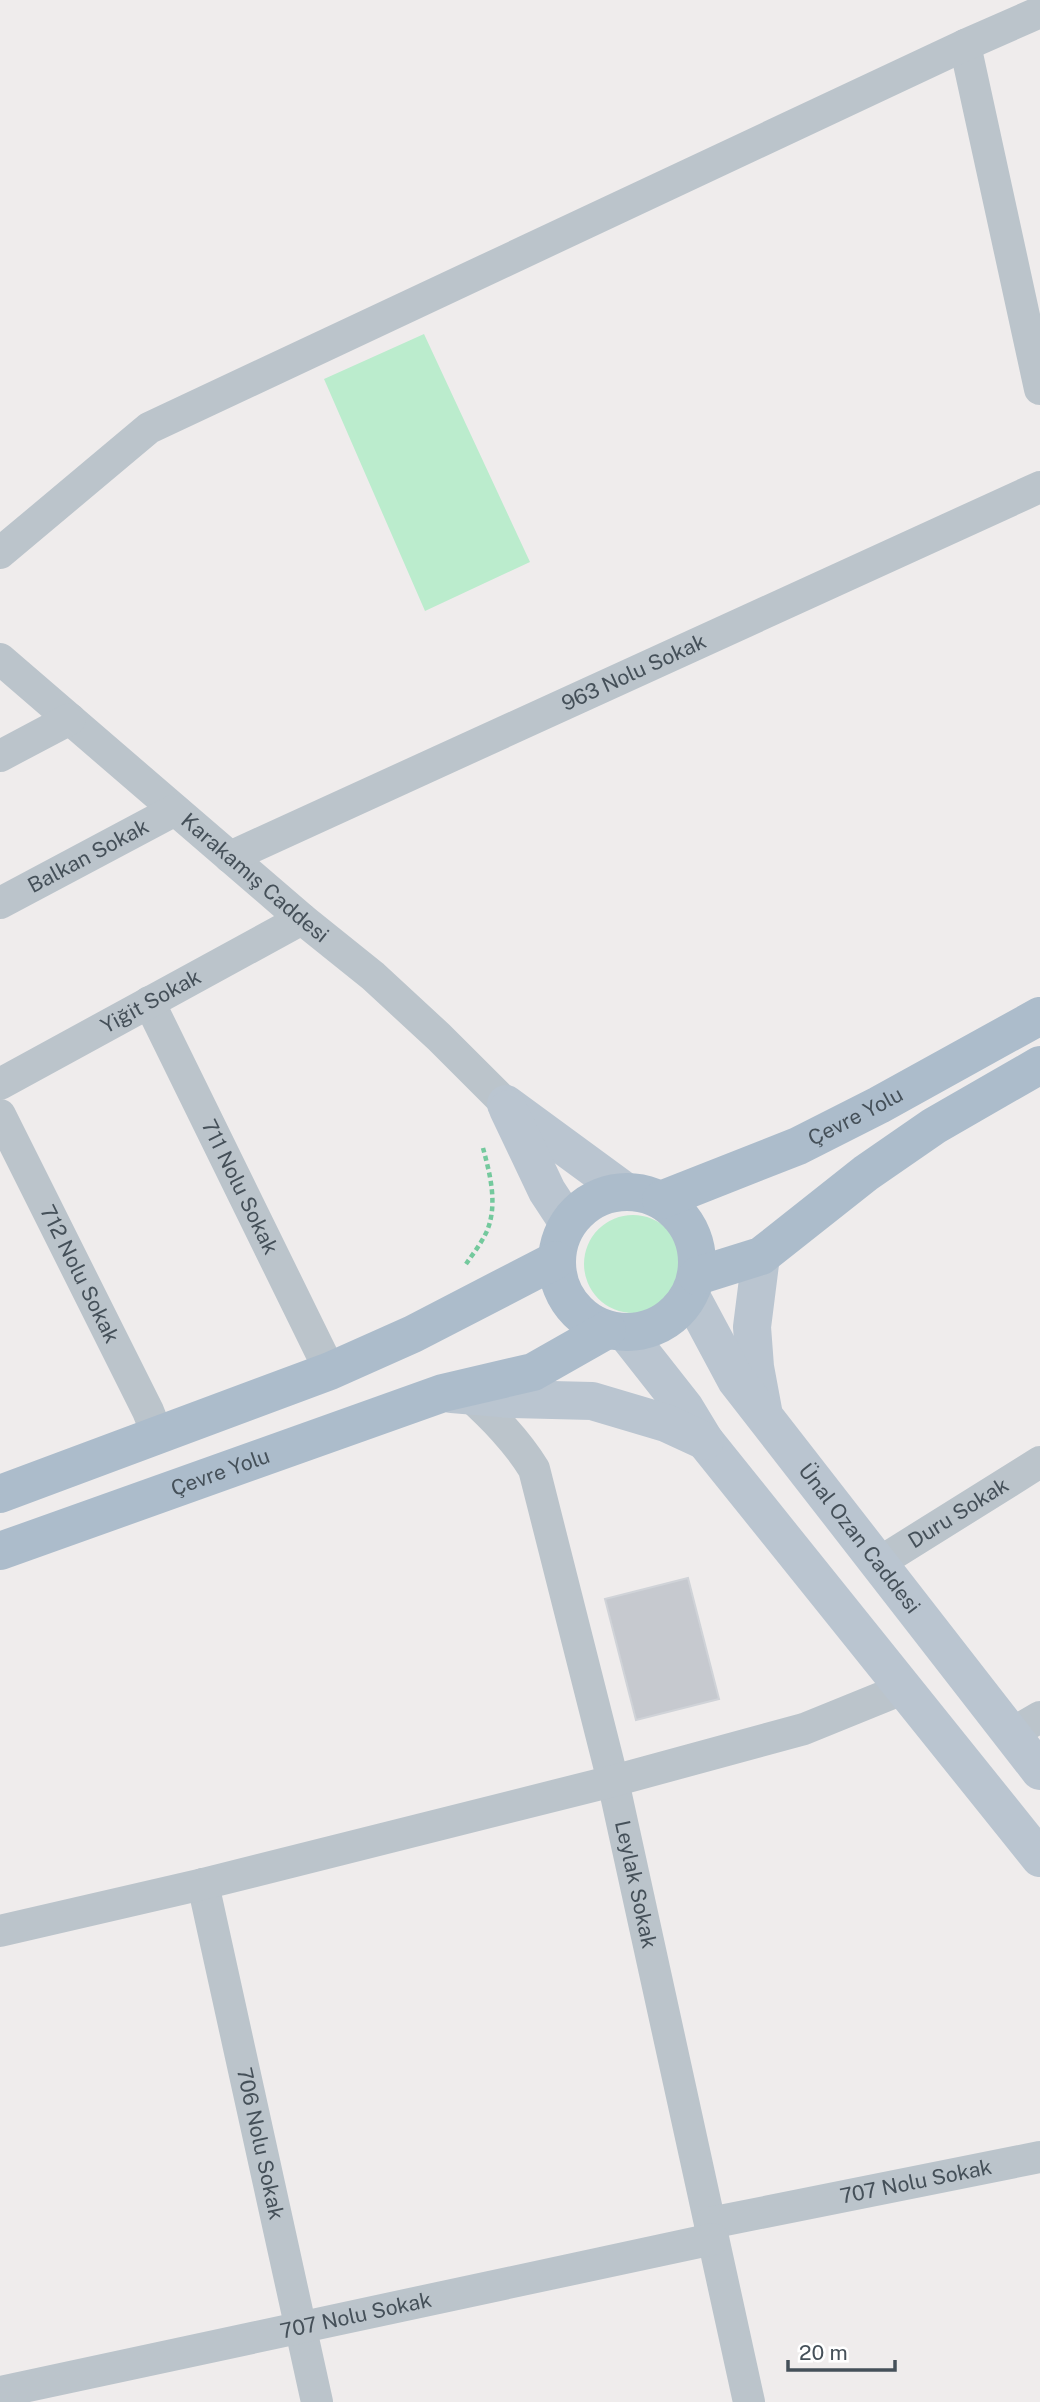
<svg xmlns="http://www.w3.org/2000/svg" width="1040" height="2402" viewBox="0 0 1040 2402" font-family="'Public Sans',sans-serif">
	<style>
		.green { fill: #bbeccd }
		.building { fill: #c6c9cf; stroke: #d0d3d8; stroke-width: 2 }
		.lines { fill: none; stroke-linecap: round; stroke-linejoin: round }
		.path { stroke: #74c99d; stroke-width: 4.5; stroke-dasharray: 5 3.5; stroke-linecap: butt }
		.street { stroke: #bbc4cb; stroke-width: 32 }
		.secondary { stroke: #bac5d0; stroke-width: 38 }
		.primary { stroke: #acbccb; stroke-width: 38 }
		.labels { text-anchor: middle; stroke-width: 6; stroke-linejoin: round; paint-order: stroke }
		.street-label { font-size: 21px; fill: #455059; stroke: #fff }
	</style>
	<rect width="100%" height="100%" fill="#efecec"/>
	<path class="green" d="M 424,334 L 530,562 L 425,611 L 324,379 Z
		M584 1264a49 49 0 1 1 98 0a49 49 0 1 1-98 0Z"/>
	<path class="building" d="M 688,1578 L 719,1699 L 636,1720 L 605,1599 Z"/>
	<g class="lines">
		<path class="path" d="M 466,1264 C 473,1254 482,1242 487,1231 C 498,1204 490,1174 483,1148"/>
		<g class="street">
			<path d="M 965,45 L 1040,389"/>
			<path d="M 0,553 L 149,428 L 965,45 L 1040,12"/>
			<path id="s1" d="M 0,659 L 302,919 L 373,976 L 439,1037 L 506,1104"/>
			<path d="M 0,756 L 70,719"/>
			<path id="s2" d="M 230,857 L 1040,487"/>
			<path id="s3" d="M 0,903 L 175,810"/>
			<path id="s4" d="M 149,1002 L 330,1371"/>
			<path id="s5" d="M 0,1084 L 302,919"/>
			<path id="s6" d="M 0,1115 L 148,1411 L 158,1436"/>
			<path id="s7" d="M 468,1394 C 494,1418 516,1440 534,1469 L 613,1781 L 749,2402"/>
			<path id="s8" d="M 877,1564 L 1040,1462"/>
			<path d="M 1011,1734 L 1040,1717"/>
			<path id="s9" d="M 203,1884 L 317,2402"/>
			<path d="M 0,1931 L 203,1884 L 613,1781 L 804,1729 L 905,1688"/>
			<path id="s10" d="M 710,2223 L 1040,2157"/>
			<path id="s11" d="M 0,2392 L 713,2239"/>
		</g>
		<g class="secondary">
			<path d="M 506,1104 L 626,1192"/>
			<path d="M 508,1109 L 547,1191 L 568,1223"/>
			<path d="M 761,1256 L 752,1327 L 755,1367 L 763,1410"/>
			<path id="s12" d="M 691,1296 L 736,1380 L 1040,1771"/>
			<path d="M 626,1333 L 685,1408 L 705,1441 L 1040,1858"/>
			<path d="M 452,1394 L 512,1399 L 592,1401 L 666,1423 L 705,1441"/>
		</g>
		<g class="primary">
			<circle cx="627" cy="1262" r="70"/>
			<path id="s13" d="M 661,1200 L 798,1146 L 879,1105 L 1040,1016"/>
			<path d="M 697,1276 L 761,1256 L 866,1173 L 934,1126 L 1040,1065"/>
			<path d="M 0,1494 L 330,1371 L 413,1334 L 556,1260"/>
			<path id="s14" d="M 0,1551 L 443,1393 L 533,1372 L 607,1330"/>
		</g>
	</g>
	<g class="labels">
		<g class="street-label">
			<text dy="7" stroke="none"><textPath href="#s2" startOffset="444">963 Nolu Sokak</textPath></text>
			<text dy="7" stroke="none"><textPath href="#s3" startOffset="100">Balkan Sokak</textPath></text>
			<text dy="7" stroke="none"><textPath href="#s1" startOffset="336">Karakamış Caddesi</textPath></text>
			<text dy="7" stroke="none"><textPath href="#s5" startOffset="172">Yiğit Sokak</textPath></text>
			<text dy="7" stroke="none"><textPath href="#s13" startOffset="212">Çevre Yolu</textPath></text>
			<text dy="7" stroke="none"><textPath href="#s4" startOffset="206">711 Nolu Sokak</textPath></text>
			<text dy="7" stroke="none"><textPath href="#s6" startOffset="178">712 Nolu Sokak</textPath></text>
			<text dy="7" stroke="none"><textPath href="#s14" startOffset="234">Çevre Yolu</textPath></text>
			<text dy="7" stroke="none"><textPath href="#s8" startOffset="96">Duru Sokak</textPath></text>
			<text dy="7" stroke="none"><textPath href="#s12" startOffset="296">Ünal Ozan Caddesi</textPath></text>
			<text dy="7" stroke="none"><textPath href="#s7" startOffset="528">Leylak Sokak</textPath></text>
			<text dy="7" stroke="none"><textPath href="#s9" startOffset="266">706 Nolu Sokak</textPath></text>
			<text dy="7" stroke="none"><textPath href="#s10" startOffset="210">707 Nolu Sokak</textPath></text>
			<text dy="7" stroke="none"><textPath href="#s11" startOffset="364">707 Nolu Sokak</textPath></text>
		</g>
	</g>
	<path d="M788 2360v10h107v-10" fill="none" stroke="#455059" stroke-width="3.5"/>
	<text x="799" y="2360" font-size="21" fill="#455059" stroke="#ffffff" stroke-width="5" paint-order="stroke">20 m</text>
</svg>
